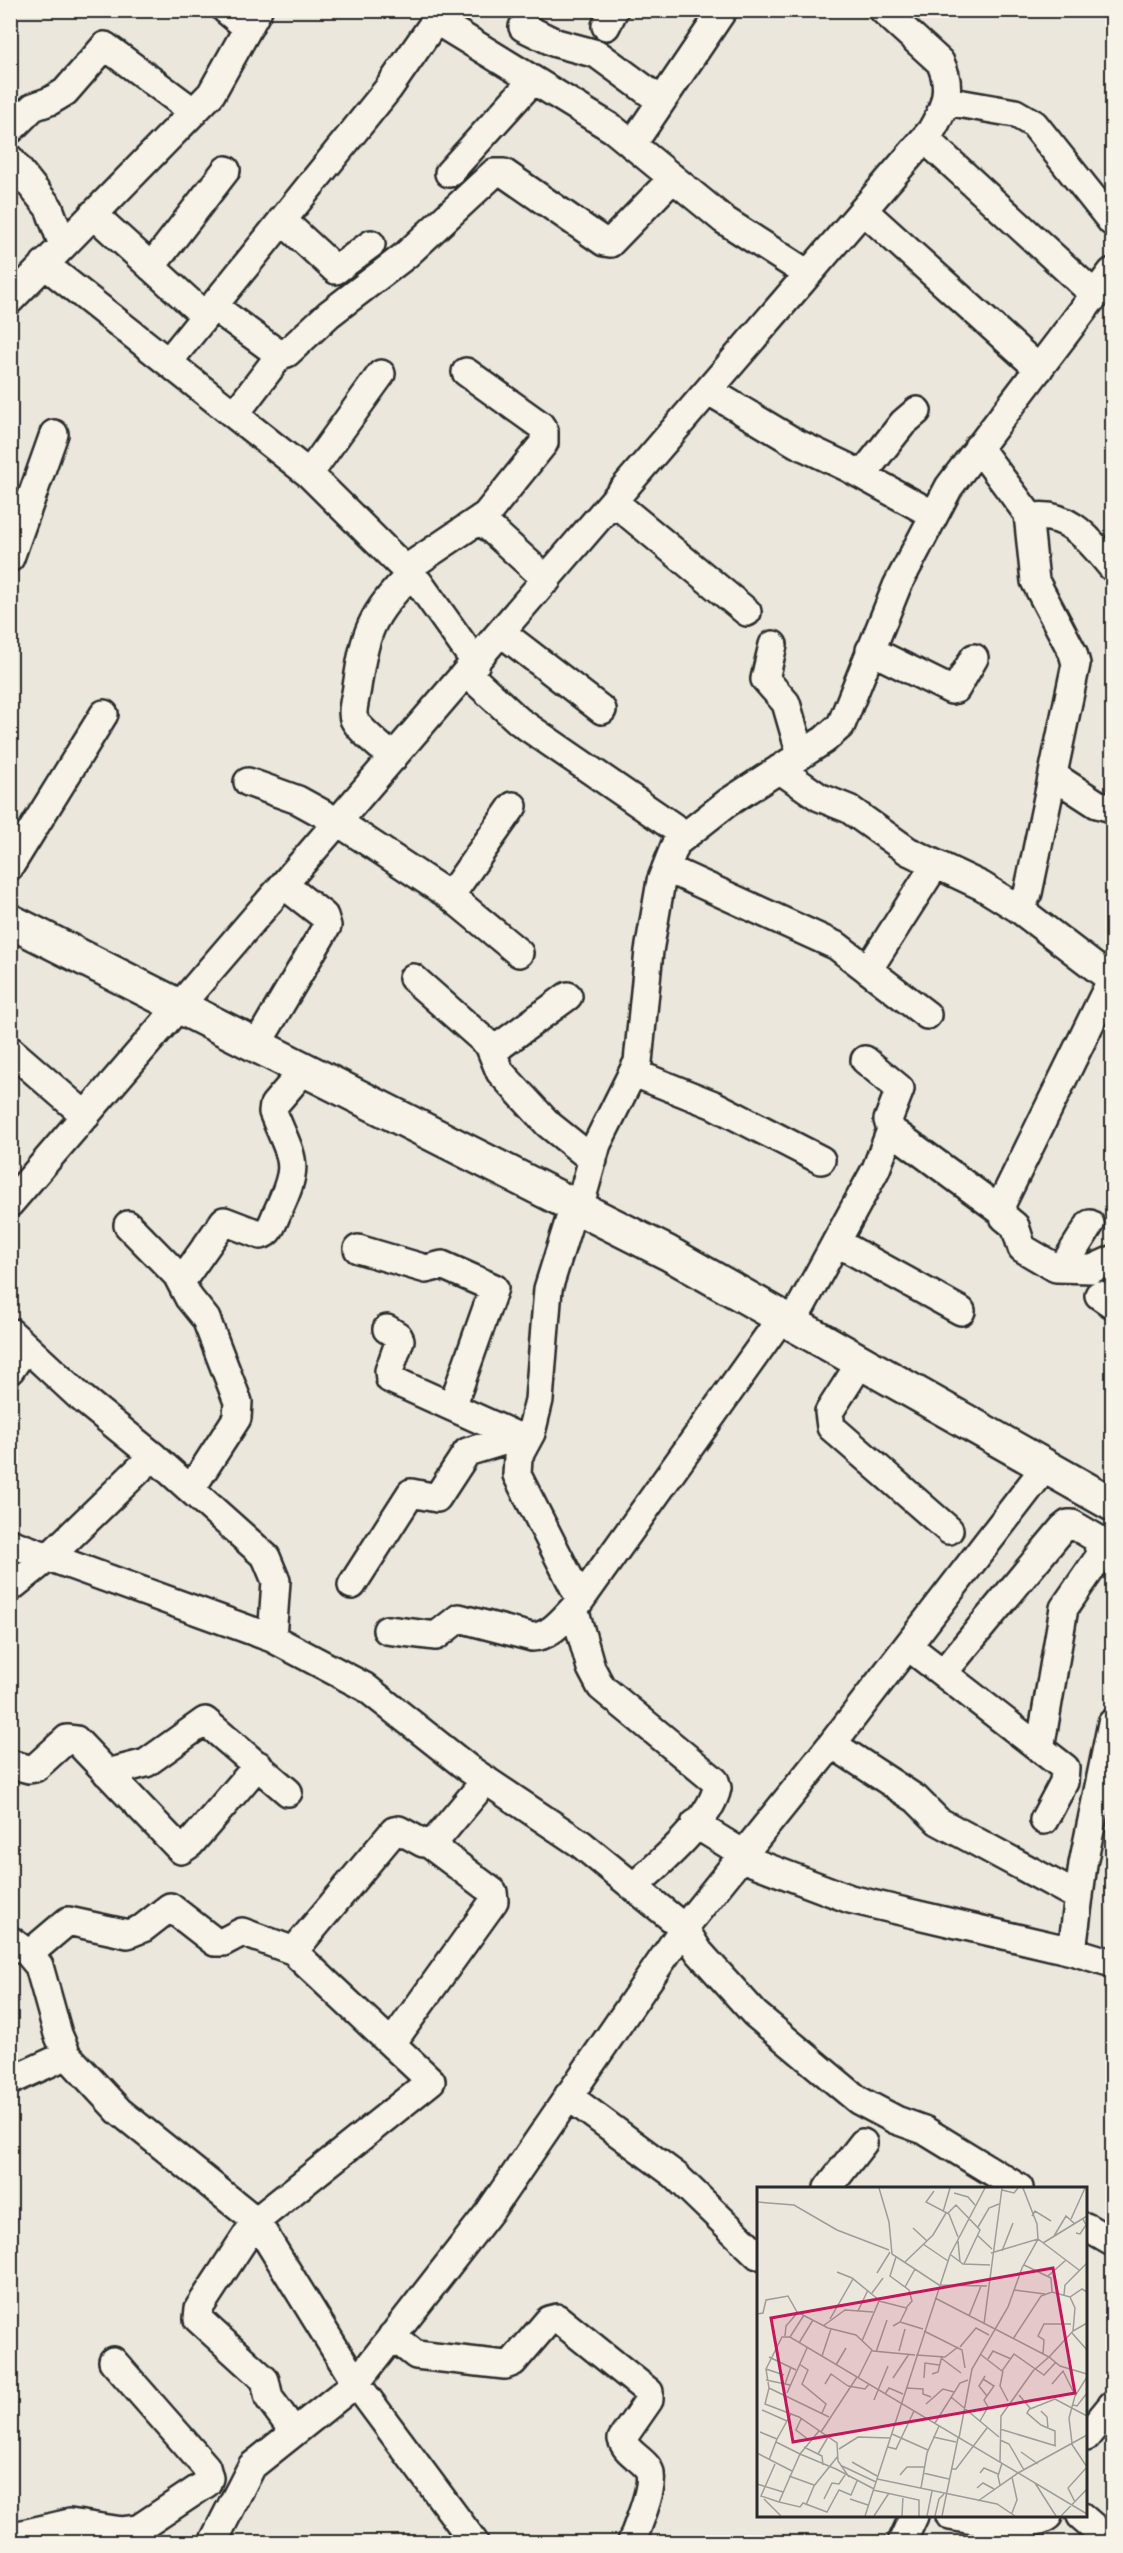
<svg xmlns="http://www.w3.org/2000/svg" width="1123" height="2553" viewBox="0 0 1123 2553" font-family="'Architects Daughter',sans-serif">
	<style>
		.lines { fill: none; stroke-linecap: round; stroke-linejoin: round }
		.minor-casing { stroke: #2b2b2b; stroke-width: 32 }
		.major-casing { stroke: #2b2b2b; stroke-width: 38 }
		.minor { stroke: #f7f3e8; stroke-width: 27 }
		.major { stroke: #f7f3e8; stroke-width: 33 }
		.inset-road { fill: none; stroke: #9e9c96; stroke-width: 1.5 }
		.view { fill: #c2185b; fill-opacity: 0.15; stroke: #c2185b; stroke-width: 3 }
		.inset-edge { fill: none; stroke: #2b2b2b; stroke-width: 3 }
	</style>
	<rect width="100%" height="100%" fill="#ebe7dd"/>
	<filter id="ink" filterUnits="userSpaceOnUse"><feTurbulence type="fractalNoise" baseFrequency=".0167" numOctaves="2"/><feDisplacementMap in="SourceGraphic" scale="12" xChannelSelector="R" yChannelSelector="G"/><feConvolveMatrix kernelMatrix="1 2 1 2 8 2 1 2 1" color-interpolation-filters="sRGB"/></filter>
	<g filter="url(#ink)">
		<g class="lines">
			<defs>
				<path id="minor" d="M 226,10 L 248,28
					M 437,21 L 613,129 L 724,220 L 808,274
					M 606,26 L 614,10
					M 523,27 L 556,43 L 597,54 L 661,101
					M 946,101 L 1015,113 L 1034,124 L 1112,222
					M 10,130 L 33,107 L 50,101 L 65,92 L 105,46 L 194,112
					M 925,139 L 1096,296
					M 632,145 L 723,10
					M 10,159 L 49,208 L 63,245
					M 449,173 L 533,80
					M 863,210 L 1039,369
					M 93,214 L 205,316
					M 282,220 L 336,270 L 371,244
					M 44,264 L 309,474 L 419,583 L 476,663
					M 151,267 L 226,170
					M 10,300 L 211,94 L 258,10
					M 213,306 L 280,355 L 287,353 L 329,314 L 406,255 L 494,173 L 504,173 L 604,242 L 610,243 L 673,178
					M 169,361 L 388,89 L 443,10
					M 709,391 L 796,443 L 847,467 L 934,515
					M 235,414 L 280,355
					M 978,447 L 1028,514 L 1035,581 L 1073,653 L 1076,664 L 1028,893 L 1019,909
					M 309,474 L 381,374
					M 862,475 L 903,423 L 917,411
					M 614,502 L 747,612
					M 1029,518 C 1067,509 1090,541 1112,567
					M 480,519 L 547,580
					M 10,558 L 54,434
					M 406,569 L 486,515 L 544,443 L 544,431 L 540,425 L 466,372
					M 502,633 L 602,710
					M 773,645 L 765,679 L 786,703 L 801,755
					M 870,650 L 951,690 L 956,689 L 974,658
					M 467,673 L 519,721 L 685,835
					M 393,758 C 384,749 359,730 354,719 C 351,711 356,696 357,687 C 365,631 371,615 411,574
					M 779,769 L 819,797 L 849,809 L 908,851 L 982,886 L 1019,909 L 1108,977 L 1108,987 L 1001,1205 L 1004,1217 L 1015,1226 L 1022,1248 L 1056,1268 L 1092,1269 L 1112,1260
					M 1054,776 L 1097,804 L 1112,808
					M 248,782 L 298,800 L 338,822 L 450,896 L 519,953
					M 10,866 L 104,714
					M 666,868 L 837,946 L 927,1015
					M 450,896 L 513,806
					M 868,970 L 935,865
					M 413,978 L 489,1045 L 500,1072 L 548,1124 L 593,1160
					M 256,1046 L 327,926 L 324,916 L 284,885
					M 10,1050 L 86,1116
					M 493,1051 L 568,996
					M 865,1060 L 900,1089 L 888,1120 L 891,1130 L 1001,1211
					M 634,1073 L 714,1105 L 821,1160
					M 10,1203 L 931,131 C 945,108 953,88 940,62 L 883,10
					M 574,1206 L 548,1289 L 539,1400 L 531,1433 L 518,1457 L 517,1475 L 580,1599
					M 579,1208 L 597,1144 L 638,1062 L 649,951 L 661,881 L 676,843 L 727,803 L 824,740 L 841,725 L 897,586 L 949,487 L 1112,272
					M 128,1225 L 177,1275 L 189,1298 L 206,1319 L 238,1402 L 237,1418 L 191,1489
					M 836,1242 L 961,1311
					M 358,1249 L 426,1269 L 442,1265 L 494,1288 L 452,1407
					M 1063,1267 L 1090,1224
					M 181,1282 L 224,1221 L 261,1235 C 270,1233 273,1222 277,1213 C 301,1162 293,1162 273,1112 L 274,1105 L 304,1070
					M 1099,1295 L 1112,1304
					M 792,1323 L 876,1169 L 891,1130
					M 387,1329 L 398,1336 L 400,1340 L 389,1371 L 390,1379 L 523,1439
					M 10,1332 L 78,1395 L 153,1456 L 266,1557 L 276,1581 L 272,1638
					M 861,1362 L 829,1412 L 831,1427 L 949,1530
					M 10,1370 L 26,1347
					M 10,1543 L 272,1638 L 365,1687 L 469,1769 L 581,1844 L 684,1928 L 699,1952 L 755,2014 L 858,2100 L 896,2120 L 924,2130 L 1019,2188
					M 352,1585 L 411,1493 L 437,1498 L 467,1452 L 500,1442 L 509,1433
					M 10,1588 L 50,1556 L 153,1456
					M 574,1608 L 591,1668 L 601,1687 L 715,1781 L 717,1788 C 711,1820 657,1866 633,1887
					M 387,1630 L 436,1636 L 459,1618 L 532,1637 C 551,1637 565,1617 577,1605 L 782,1317
					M 908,1646 L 1065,1768 L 1064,1782 L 1044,1820
					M 943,1673 L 1063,1528 L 1068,1524 L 1072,1524 L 1096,1538 L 1100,1552 L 1098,1559 L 1064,1608 L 1040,1749
					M 832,1744 L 916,1799 L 938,1821 L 1079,1897
					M 10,1764 L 29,1769 L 35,1768 L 67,1739 L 76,1740 L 181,1850 L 190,1844 L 258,1765
					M 107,1773 L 146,1763 L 205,1721 L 288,1792
					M 695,1824 L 742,1853
					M 739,1857 L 850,1899 L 1072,1951 L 1112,1963
					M 10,1940 L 29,1954 L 39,1966 L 58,2034 L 67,2055 L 119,2111 L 256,2221 L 356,2383 L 252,2466 L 213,2542
					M 1072,1951 L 1083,1864 L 1112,1723
					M 29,1954 L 68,1921 L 128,1934 L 143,1928 L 170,1907 L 215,1942 L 223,1942 L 242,1932 L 297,1952
					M 392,2043 L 494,1901 L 493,1892 L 429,1844
					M 10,2081 L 67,2055
					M 568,2096 L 675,2175 L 758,2255
					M 828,2188 L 863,2143
					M 1086,2227 L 1112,2242
					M 392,2336 L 416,2355 L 505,2365 L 513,2362 L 549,2320 L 557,2318 L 649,2392 L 649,2400 L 622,2439 C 626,2452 639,2457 647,2467 C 659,2479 637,2526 632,2542
					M 294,2432 L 269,2398 L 265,2380 L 198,2319 L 199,2308 L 256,2221 L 431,2081 L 299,1957 L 298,1946 L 394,1831 L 399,1830 L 423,1843 L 435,1841 L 486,1780
					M 1086,2437 L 1112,2405
					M 950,2516 C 972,2520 1031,2530 1048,2516
					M 1081,2516 L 1111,2542
					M 10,2537 L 70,2523 L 122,2531 L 138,2529 L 207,2483 L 209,2478 L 206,2467 L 113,2361
					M 474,2542 L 356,2383 L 490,2211 L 684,1928 L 832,1744 L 1046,1466
					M 902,2542 L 914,2516"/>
				<path id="major" d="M 10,921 L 668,1253 L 1112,1504"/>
			</defs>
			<use href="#minor" class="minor-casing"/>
			<use href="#major" class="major-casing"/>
			<use href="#minor" class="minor"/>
			<use href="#major" class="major"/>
		</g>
	</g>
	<g transform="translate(757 2187)">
		<rect width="330" height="330" fill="#ebe7dd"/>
		<path class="inset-road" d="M 122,1 L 132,35 L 135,67 L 182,98 L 230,99M 228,1 L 193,68 L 120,292 L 240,317 L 258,329M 245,3 L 257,6 L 261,1M 177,4 L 169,15 L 192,27 L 201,50M 197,6 L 211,10 L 218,18M 0,15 L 37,18 L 80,43 L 132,63M 186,25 L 193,1M 191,26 L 199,18 L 223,43 L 207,77M 275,29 L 278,24 L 294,34M 314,32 L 328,1M 221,40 L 232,21 L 242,17M 156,41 L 170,54M 319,46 L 323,47 L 329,38 L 326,32M 220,48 L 235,62M 297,49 L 309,29 L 318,37M 201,54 L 203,75M 286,56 L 330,29M 166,57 L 191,74M 245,64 L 256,36M 234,66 L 281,52 L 322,83M 194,68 L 206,77 L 233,78M 148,75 L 176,48 L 189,26M 267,78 L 294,91 L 295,105M 80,85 L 95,91 L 122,113M 120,86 L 133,65M 291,89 L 309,73M 148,100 L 158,82M 257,103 L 288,107M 115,106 L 126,91M 307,108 L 308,98 L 330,76M 313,110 L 318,121 L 316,144M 178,111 L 292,170 L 316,144 L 330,136M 101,124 L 111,103M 0,127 L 6,126 L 9,113 L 31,109 L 40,125 L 71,141 L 99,148 L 116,164 L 158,168M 212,129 L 224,99M 73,132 L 96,92M 143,135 L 166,142M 227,137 L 245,1M 66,139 L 88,123 L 116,125M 136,139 L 143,135 L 150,121M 167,144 L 205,163 L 208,181M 315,146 L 330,163M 28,149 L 29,139 L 41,125M 33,150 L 47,128M 256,152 L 284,109 L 295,105 L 313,110 L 325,102 L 330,105M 105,154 L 122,114 L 149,121 L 155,114 L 152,103 L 133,89 L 139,70M 42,156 L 56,133M 203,160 L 219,141 L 232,148M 142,164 L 148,142M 119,165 L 130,133M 223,167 L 245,184 L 257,167 L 287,188 L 299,175M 286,167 L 287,153 L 281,149 L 287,137 L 314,137M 159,168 L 188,170 L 201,160M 65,169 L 74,142M 12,170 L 39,183M 184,171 L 204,186M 231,172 L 236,164 L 254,172M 42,177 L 51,183 L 45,197 L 69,217 L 65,226M 79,178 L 89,161M 9,182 L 27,188M 246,184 L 243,199 L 251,214M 175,187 L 181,185 L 185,169M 228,189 L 222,199 L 230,209M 101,191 L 115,163M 136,191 L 152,167M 167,191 L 168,176 L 182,178M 9,193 L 33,198M 28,197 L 34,180M 68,197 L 74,187 L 91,199M 295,197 L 306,184 L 318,208M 91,199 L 108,202 L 112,197M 12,201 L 72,230M 149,201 L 166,202 L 166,207 L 174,210M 30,206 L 50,161M 128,207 L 132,201 L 146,207M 262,208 L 273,221 L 270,226 L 284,238 L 298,244 L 298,259M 194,210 L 242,250M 117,213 L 131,179M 169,217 L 186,202 L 197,205M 316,218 L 320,219 L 330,206M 273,222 L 298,212 L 330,229M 5,223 L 30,234 L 34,227M 284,224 L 290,230 L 291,241M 44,232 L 39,243 L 52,253M 223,234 L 231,220 L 227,213 L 237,199 L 226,192M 178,236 L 203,196 L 211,193M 243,242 L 299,259M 3,245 L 20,252 L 12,273M 64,245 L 100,190M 135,247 L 171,263M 176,250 L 199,255M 202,251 L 215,182 L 251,120 L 265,81 L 281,52 L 280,37 L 266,1M 20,252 L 30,234M 243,253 L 252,257 L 267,283M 19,255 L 43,267 L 62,244M 314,256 L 330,280M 315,256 L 312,231 L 318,209 L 330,190M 47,260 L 65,269 L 66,278M 131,260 L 139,262 L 157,224M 82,262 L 101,250 L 133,251M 264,265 L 281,277M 0,266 L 35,284M 61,267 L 71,250M 95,275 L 120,289M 243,275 L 244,229 L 276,184 L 292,170 L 303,179 L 330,187M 18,277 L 4,309 L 22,315M 85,279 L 119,295M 194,282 L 199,282 L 230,241M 166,286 L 192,292M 223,286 L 227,281 L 241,287M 143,288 L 150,280 L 167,280M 32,289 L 57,298M 92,290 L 81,274 L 80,256 L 42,230 L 8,217 L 12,201 L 9,182 L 25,150 L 33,150 L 330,327M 255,290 L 260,313 L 255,326M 100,294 L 94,308 L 82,303 L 70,325 L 46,316 L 43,320 L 22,315 L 43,267 L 79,282 L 117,302M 278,296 L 299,329M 0,297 L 26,305M 243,298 L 241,289 L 245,276M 164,301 L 170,266 L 182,239M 220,301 L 226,296 L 237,302M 116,303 L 162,313 L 162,329M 7,312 L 24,329M 67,312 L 75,296 L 82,297 L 88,288M 93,312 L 111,318M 221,314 L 261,286 L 330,248M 318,315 L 311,301 L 330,280M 49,318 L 57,299 L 81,269M 108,329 L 120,292M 117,329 L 132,306M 145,329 L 146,309M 170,329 L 175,304M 178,329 L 182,312 L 187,307M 185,329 L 201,251M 304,329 L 330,302"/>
		<path class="view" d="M 296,81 L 318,206 L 36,255 L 14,131 Z"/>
		<rect width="330" height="330" class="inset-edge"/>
	</g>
	<rect width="1123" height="2553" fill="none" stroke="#f7f3e8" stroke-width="36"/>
	<rect x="18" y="18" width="1087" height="2517" fill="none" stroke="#2b2b2b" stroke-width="2" filter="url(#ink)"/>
</svg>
